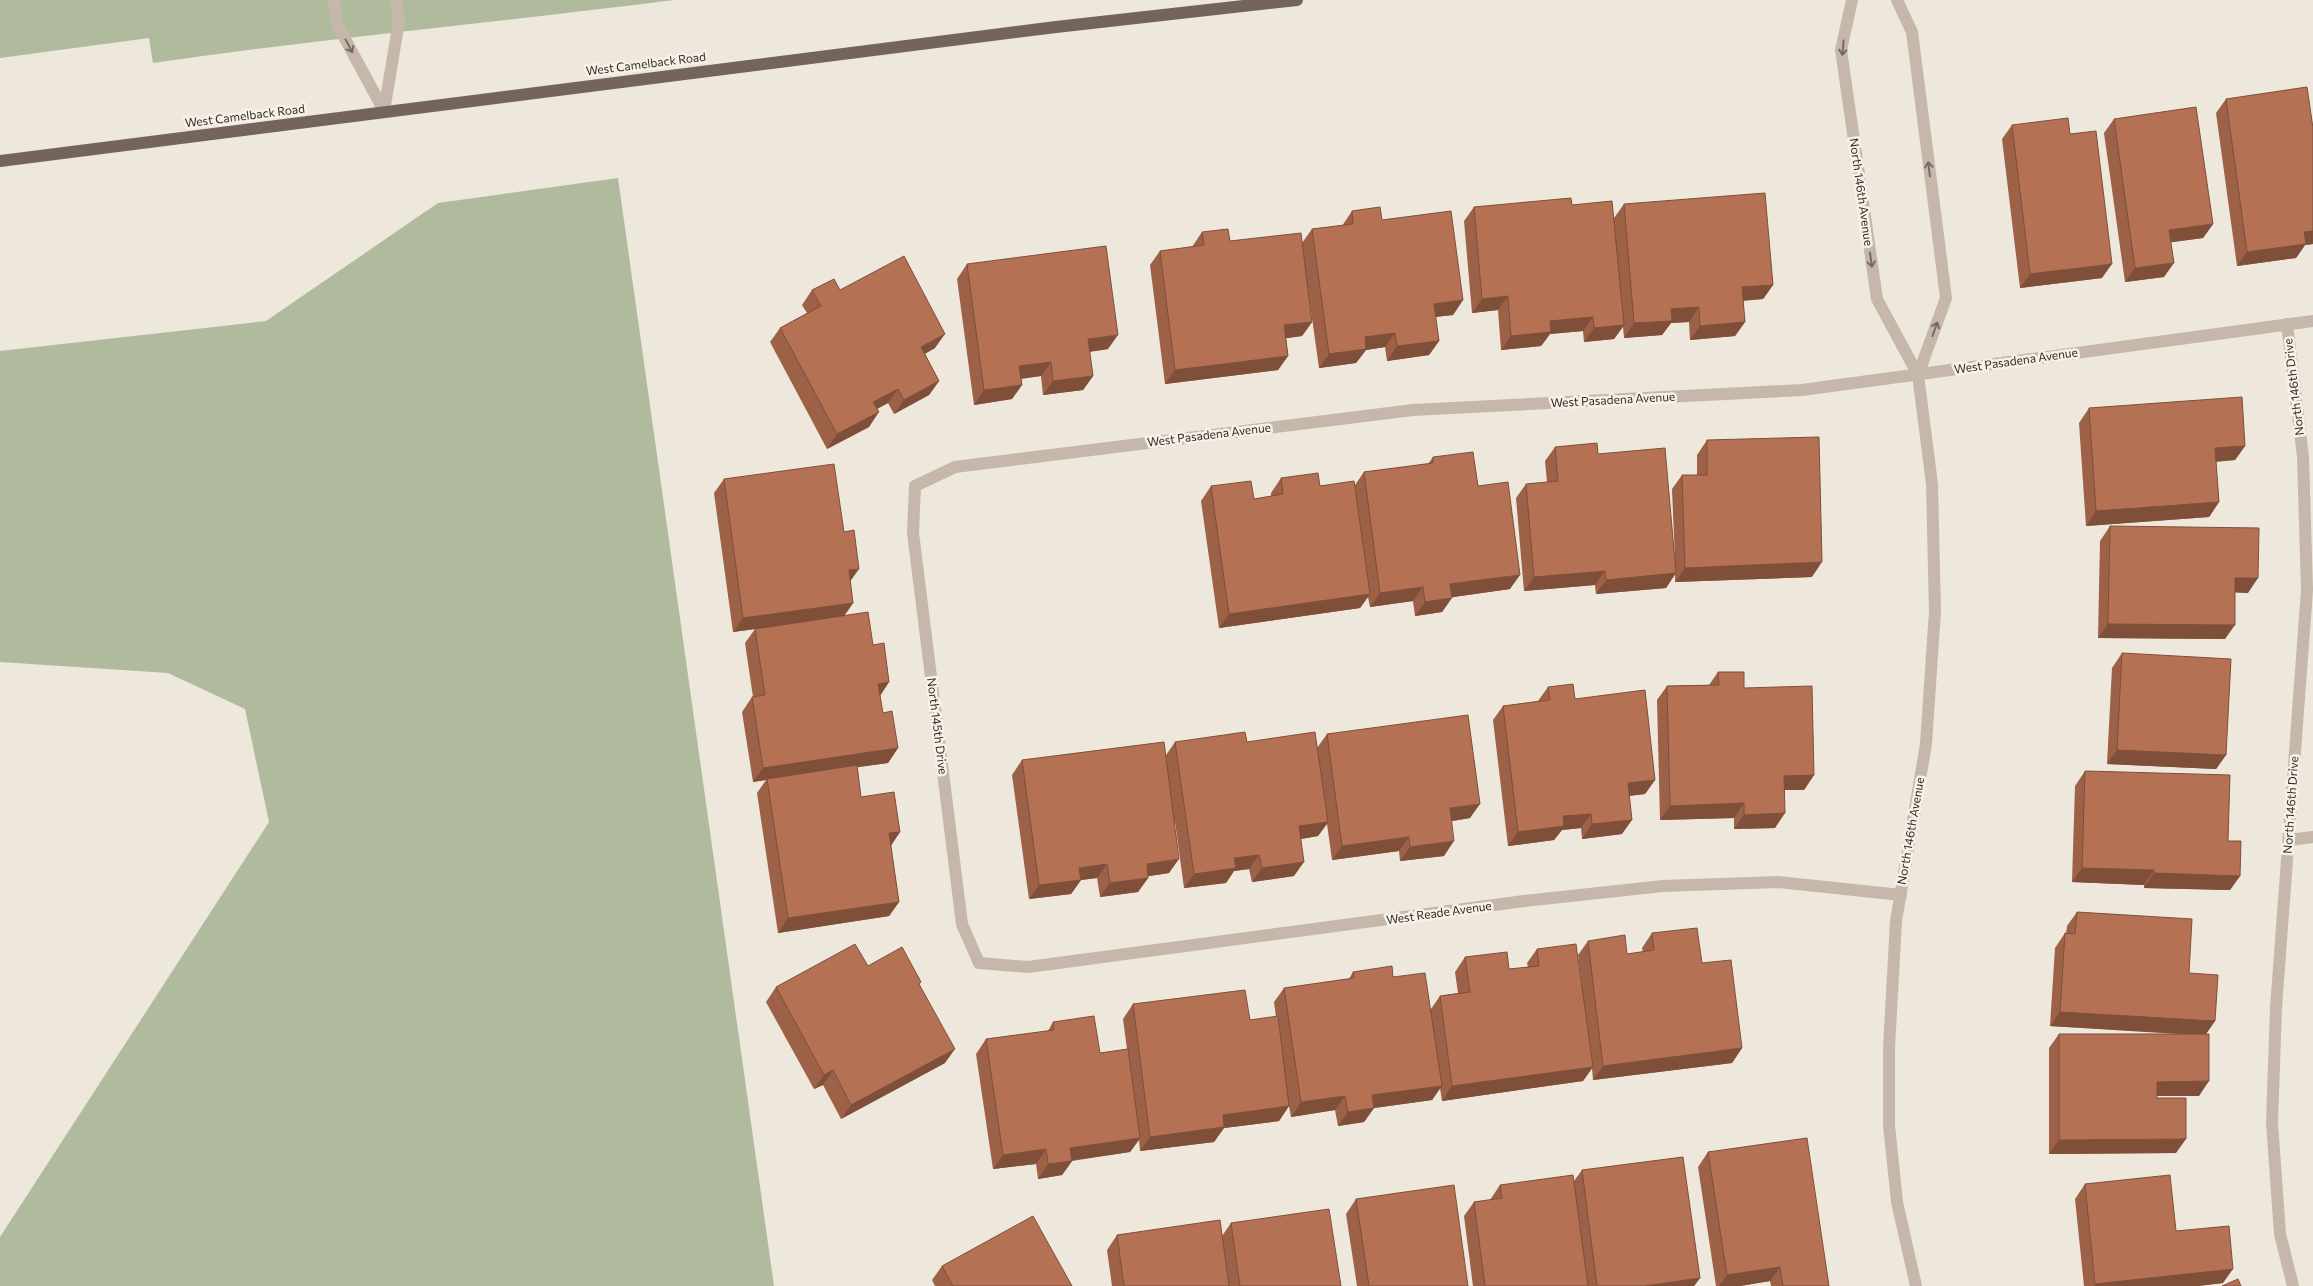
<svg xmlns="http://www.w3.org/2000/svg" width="2313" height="1286" viewBox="0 0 2313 1286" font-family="Commissioner,sans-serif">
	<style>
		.green { fill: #b0bb9e }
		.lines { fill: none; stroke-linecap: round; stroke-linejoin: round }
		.minor { stroke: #c5b8aa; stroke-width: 12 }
		.primary { stroke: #73655b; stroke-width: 12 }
		.wall { fill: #9c6147 }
		.shaded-wall { fill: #7f4f3a }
		.building { fill: #b57153; stroke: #7f4f3a }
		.oneway { stroke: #756b62 }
		.labels { text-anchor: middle; stroke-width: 5; stroke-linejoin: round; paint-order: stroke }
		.street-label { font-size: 12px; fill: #332c28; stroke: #f7f1e8 }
	</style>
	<rect width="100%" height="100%" fill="#eee7dc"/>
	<path class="green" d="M 0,0 L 674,0 C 500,22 326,38 153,63 L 149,38 L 0,58 Z
		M 618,178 L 774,1286 L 0,1286 L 0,1237 L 269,822 L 245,709 L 168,673 L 0,662 L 0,351 L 266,321 L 438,203 Z"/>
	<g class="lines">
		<path class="minor" d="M 334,0 L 337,24 L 384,111
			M 1852,0 L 1841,50 L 1877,299 L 1918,375 L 1932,484 L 1935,611 L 1926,744 L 1896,921 L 1889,1048 L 1889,1125 L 1897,1202 L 1916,1286
			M 1897,0 L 1912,32 L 1946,298 L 1918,375
			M 384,111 L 399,21 L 396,0
			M 2287,324 L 2303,457 L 2307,590 L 2276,1008 L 2272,1123 L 2280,1234 L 2293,1286
			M 2289,840 L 2313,837
			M 1901,895 L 1778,882 L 1663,886 L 1524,901 L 1028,967 L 979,963 L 962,924 L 913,533 L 915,486 L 955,467 L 1413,410 L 1802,390 L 2313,321"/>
		<path class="primary" d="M 0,161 L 1056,27 L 1297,0"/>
	</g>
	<path class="wall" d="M 2226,99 L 2313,128 L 2313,244 L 2305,245 L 2296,258 L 2237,266 L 2216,113 Z
		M 2114,119 L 2213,224 L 2203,238 L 2171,242 L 2164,277 L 2125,282 L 2104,133 Z
		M 2012,125 L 2070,134 L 2102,278 L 2020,288 L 2002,139 Z
		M 1624,204 L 1773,285 L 1763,299 L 1743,301 L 1745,322 L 1735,336 L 1690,340 L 1689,322 L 1671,323 L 1662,335 L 1624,338 L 1623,327 L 1614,339 L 1584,342 L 1583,331 L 1550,334 L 1541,346 L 1501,350 L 1498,310 L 1472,313 L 1464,221 L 1474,207 L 1572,205 L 1614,218 Z
		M 1352,211 L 1382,220 L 1463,300 L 1453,315 L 1435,317 L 1439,341 L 1429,355 L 1387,361 L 1385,347 L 1366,350 L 1356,363 L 1319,368 L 1307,282 L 1312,322 L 1302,336 L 1286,338 L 1288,356 L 1278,370 L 1165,384 L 1150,265 L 1160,251 L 1192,247 L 1202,232 L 1230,241 L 1302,243 L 1312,229 L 1342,226 Z
		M 967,264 L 1108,349 L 1090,352 L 1093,376 L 1083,390 L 1043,395 L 1041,376 L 1021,379 L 1022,385 L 1012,399 L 974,405 L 957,279 Z
		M 812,290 L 840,290 L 935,348 L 925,354 L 939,381 L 929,395 L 894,414 L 888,403 L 877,409 L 869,427 L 827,449 L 770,342 L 780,328 L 807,313 L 802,305 Z
		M 2089,408 L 2245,446 L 2235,460 L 2216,462 L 2219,502 L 2209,517 L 2086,526 L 2079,423 Z
		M 1707,440 L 1812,577 L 1675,582 L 1675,574 L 1666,588 L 1596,594 L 1595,585 L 1524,591 L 1516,498 L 1526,484 L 1547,482 L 1545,461 L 1555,447 L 1598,454 L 1675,560 L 1672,489 L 1682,475 L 1697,475 L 1697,455 Z
		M 1433,457 L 1478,486 L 1510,589 L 1452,597 L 1442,612 L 1415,616 L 1413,601 L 1370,607 L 1368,597 L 1360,608 L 1219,628 L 1201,501 L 1211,486 L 1254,499 L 1271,496 L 1271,493 L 1281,478 L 1320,486 L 1355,485 L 1364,472 L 1428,464 Z
		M 724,479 L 850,582 L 853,603 L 845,615 L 873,645 L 889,682 L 880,696 L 883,713 L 898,748 L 888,763 L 857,767 L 861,797 L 900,832 L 891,846 L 899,902 L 889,916 L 778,933 L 757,793 L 766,780 L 753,782 L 742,712 L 752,697 L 753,697 L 745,643 L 755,629 L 733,632 L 714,493 Z
		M 2110,526 L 2248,593 L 2235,592 L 2225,639 L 2098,638 L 2100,541 Z
		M 2122,653 L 2226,755 L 2216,769 L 2107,764 L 2112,668 Z
		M 1718,672 L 1744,688 L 1814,775 L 1804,790 L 1785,790 L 1775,828 L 1734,829 L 1734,818 L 1660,820 L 1657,700 L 1667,686 L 1709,685 Z
		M 1548,687 L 1575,699 L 1655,780 L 1645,794 L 1629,796 L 1622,834 L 1582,839 L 1581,828 L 1562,830 L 1554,840 L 1508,846 L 1493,720 L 1503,706 L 1538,701 Z
		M 1327,734 L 1470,818 L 1452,821 L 1444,856 L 1400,861 L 1399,851 L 1332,860 L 1327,824 L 1318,836 L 1301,839 L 1294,876 L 1252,882 L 1249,869 L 1234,871 L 1226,883 L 1184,888 L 1175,822 L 1169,873 L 1148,876 L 1148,878 L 1138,892 L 1100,897 L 1097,878 L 1081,880 L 1071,894 L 1029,899 L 1012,775 L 1022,760 L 1166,755 L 1175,742 L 1247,742 L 1317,748 Z
		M 2085,771 L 2228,841 L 2240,876 L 2230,890 L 2144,888 L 2144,885 L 2072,882 L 2075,786 Z
		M 2077,912 L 2189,973 L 2215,1021 L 2206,1034 L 2199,1096 L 2157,1096 L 2157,1098 L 2176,1153 L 2049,1154 L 2049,1048 L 2059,1034 L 2177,1034 L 2050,1026 L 2055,948 L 2065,933 L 2066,934 L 2067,926 Z
		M 1652,933 L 1702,963 L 1742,1048 L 1732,1063 L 1593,1080 L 1592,1068 L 1583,1081 L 1442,1101 L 1440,1088 L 1432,1100 L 1374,1108 L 1364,1122 L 1338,1126 L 1335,1110 L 1291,1117 L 1289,1106 L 1279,1121 L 1224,1128 L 1214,1142 L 1140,1151 L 1139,1140 L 1130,1152 L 1072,1161 L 1062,1175 L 1038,1179 L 1036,1164 L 993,1169 L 976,1054 L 986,1039 L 1048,1031 L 1053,1022 L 1100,1053 L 1127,1049 L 1123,1019 L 1133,1004 L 1250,1020 L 1276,1017 L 1274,1002 L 1284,988 L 1349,979 L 1353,972 L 1393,977 L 1431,1009 L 1440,996 L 1458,993 L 1455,972 L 1465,957 L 1509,969 L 1528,967 L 1527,963 L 1537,949 L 1582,986 L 1578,955 L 1588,941 L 1627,954 L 1643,952 L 1642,948 Z
		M 868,966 L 921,982 L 919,985 L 945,1063 L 841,1119 L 823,1085 L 814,1089 L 766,1002 L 776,987 Z
		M 1708,1152 L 1829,1286 L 1771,1286 L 1770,1281 L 1740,1286 L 1716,1286 L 1698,1167 Z
		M 1582,1170 L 1700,1278 L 1694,1286 L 1473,1286 L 1464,1216 L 1474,1202 L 1490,1200 L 1500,1185 L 1574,1181 Z
		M 2085,1184 L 2176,1231 L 2223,1283 L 2198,1286 L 2084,1286 L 2075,1199 Z
		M 1356,1199 L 1468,1286 L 1357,1286 L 1346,1214 Z
		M 1231,1223 L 1341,1286 L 1112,1286 L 1107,1250 L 1117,1235 L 1222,1236 Z
		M 942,1266 L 1072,1286 L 935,1286 L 932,1280 Z"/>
	<path class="shaded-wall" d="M 2213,224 L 2203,238 L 2159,244 L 2169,230 Z
		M 2313,231 L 2313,244 L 2305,245 L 2296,258 L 2237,266 L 2247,252 L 2304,232 Z
		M 2174,263 L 2164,277 L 2125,282 L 2135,268 Z
		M 2112,264 L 2102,278 L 2020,288 L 2030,274 Z
		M 1773,285 L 1763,299 L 1732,301 L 1742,287 Z
		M 1508,296 L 1498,310 L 1472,313 L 1482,299 Z
		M 1463,300 L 1453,315 L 1424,318 L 1434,304 Z
		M 1699,307 L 1689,322 L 1671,323 L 1662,335 L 1624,338 L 1634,323 L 1671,309 Z
		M 1593,317 L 1583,331 L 1550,334 L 1541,346 L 1501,350 L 1511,336 L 1550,321 Z
		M 1312,322 L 1302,336 L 1274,340 L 1284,325 Z
		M 1745,322 L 1735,336 L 1690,340 L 1700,326 Z
		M 1624,325 L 1614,339 L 1584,342 L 1594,328 Z
		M 1395,333 L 1385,347 L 1366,350 L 1356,363 L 1319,368 L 1329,354 L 1365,337 Z
		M 945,334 L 935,348 L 911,361 L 921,347 Z
		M 1118,335 L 1108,349 L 1078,353 L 1088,339 Z
		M 1439,341 L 1429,355 L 1387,361 L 1397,346 Z
		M 1288,356 L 1278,370 L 1165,384 L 1175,370 Z
		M 1051,362 L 1041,376 L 1009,380 L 1019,366 Z
		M 1093,376 L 1083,390 L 1043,395 L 1053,381 Z
		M 939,381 L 929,395 L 894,414 L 904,400 Z
		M 1022,385 L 1012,399 L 974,405 L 984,390 Z
		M 898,389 L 888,403 L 863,416 L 873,402 Z
		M 879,412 L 869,427 L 827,449 L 837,434 Z
		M 2245,446 L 2235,460 L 2205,462 L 2215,448 Z
		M 2219,502 L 2209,517 L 2086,526 L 2096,511 Z
		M 1822,562 L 1812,577 L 1675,582 L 1685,568 Z
		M 859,569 L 849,583 L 849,570 Z
		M 1605,571 L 1595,585 L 1524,591 L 1534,577 Z
		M 1676,573 L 1666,588 L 1596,594 L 1606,580 Z
		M 1520,575 L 1510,589 L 1440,599 L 1450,584 Z
		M 2235,578 L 2258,578 L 2248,593 L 2225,592 Z
		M 1423,587 L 1413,601 L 1370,607 L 1380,593 Z
		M 1370,594 L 1360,608 L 1219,628 L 1229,614 Z
		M 1452,598 L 1442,612 L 1415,616 L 1425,602 Z
		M 853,603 L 843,617 L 733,632 L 743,618 Z
		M 2108,624 L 2235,625 L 2225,639 L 2098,638 Z
		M 889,682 L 879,697 L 878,684 Z
		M 898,748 L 888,763 L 767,780 L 767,779 L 766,780 L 753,782 L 763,768 Z
		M 2117,750 L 2226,755 L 2216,769 L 2107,764 Z
		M 1814,775 L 1804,790 L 1774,790 L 1784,776 Z
		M 1655,780 L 1645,794 L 1618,797 L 1628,783 Z
		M 1744,803 L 1734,818 L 1660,820 L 1670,806 Z
		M 1480,804 L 1470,818 L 1440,823 L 1450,808 Z
		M 1785,813 L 1775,828 L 1734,829 L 1744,815 Z
		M 1591,814 L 1581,828 L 1562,830 L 1554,840 L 1508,846 L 1518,832 L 1563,816 Z
		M 1632,820 L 1622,834 L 1582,839 L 1592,824 Z
		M 1328,822 L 1318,836 L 1289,841 L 1299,826 Z
		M 900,832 L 890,846 L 889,833 Z
		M 1409,837 L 1399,851 L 1332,860 L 1342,846 Z
		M 1454,841 L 1444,856 L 1400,861 L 1410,847 Z
		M 1259,855 L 1249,869 L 1234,871 L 1226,883 L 1184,888 L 1194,874 L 1234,858 Z
		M 1179,859 L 1169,873 L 1137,878 L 1147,864 Z
		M 1304,862 L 1294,876 L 1252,882 L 1262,868 Z
		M 1107,864 L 1097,878 L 1081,880 L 1071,894 L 1029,899 L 1039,885 L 1079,868 Z
		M 2082,868 L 2154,870 L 2144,885 L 2072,882 Z
		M 2154,873 L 2240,876 L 2230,890 L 2144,888 Z
		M 1148,878 L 1138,892 L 1100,897 L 1110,883 Z
		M 899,902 L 889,916 L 778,933 L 788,918 Z
		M 2060,1012 L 2215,1021 L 2205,1035 L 2050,1026 Z
		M 1742,1048 L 1732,1063 L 1593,1080 L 1603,1066 Z
		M 955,1049 L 945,1063 L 841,1119 L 851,1105 Z
		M 1593,1067 L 1583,1081 L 1442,1101 L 1452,1086 Z
		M 833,1070 L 823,1085 L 814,1089 L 824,1075 Z
		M 2209,1081 L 2199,1096 L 2147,1096 L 2157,1082 Z
		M 1442,1086 L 1432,1100 L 1374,1108 L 1364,1122 L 1338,1126 L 1348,1112 L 1372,1095 Z
		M 1345,1096 L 1335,1110 L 1291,1117 L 1301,1102 Z
		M 1289,1106 L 1279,1121 L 1224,1128 L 1214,1142 L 1140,1151 L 1150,1137 L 1223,1115 Z
		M 1140,1138 L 1130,1152 L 1060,1162 L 1070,1148 Z
		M 2186,1139 L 2176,1153 L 2049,1154 L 2059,1140 Z
		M 1046,1149 L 1036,1164 L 993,1169 L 1003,1155 Z
		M 1072,1161 L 1062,1175 L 1038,1179 L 1048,1164 Z
		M 1780,1267 L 1770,1281 L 1740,1286 L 1719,1286 L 1727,1275 Z
		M 2233,1269 L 2223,1283 L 2198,1286 L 2094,1286 L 2095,1284 Z
		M 1700,1278 L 1694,1286 L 1644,1286 L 1645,1286 Z"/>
	<path class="building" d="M 2307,87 L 2313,128 L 2313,231 L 2304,232 L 2306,244 L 2247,252 L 2226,99 Z
		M 2196,107 L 2213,224 L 2169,230 L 2174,263 L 2135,268 L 2114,119 Z
		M 2068,118 L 2070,134 L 2096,131 L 2112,264 L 2030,274 L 2012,125 Z
		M 1765,193 L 1773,285 L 1742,287 L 1745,322 L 1700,326 L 1699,307 L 1671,309 L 1672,321 L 1634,323 L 1624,204 Z
		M 1571,198 L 1572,205 L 1612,201 L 1624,325 L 1594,328 L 1593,317 L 1550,321 L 1551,332 L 1511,336 L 1508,296 L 1482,299 L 1474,207 Z
		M 1380,207 L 1382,220 L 1451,211 L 1463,300 L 1434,304 L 1439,341 L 1397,346 L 1395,333 L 1365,337 L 1366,349 L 1329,354 L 1312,229 L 1353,224 L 1352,211 Z
		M 1228,229 L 1230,241 L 1301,233 L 1312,322 L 1284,325 L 1288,356 L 1175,370 L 1160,251 L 1204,245 L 1202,232 Z
		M 1106,246 L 1118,335 L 1088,339 L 1093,376 L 1053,381 L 1051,362 L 1019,366 L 1022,385 L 984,390 L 967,264 Z
		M 904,256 L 945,334 L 921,347 L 939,381 L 904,400 L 898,389 L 873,402 L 879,412 L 837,434 L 780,328 L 821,306 L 812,290 L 834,279 L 840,290 Z
		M 2242,397 L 2245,446 L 2215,448 L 2219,502 L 2096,511 L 2089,408 Z
		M 1819,437 L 1822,562 L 1685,568 L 1682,475 L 1707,475 L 1707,440 Z
		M 1597,443 L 1598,454 L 1665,448 L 1676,573 L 1606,580 L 1605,571 L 1534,577 L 1526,484 L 1558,481 L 1555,447 Z
		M 1473,452 L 1478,486 L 1508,482 L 1520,575 L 1450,584 L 1452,598 L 1425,602 L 1423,587 L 1380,593 L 1364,472 L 1433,463 L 1433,457 Z
		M 834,464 L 844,532 L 854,530 L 859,569 L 849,570 L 853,603 L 743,618 L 724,479 Z
		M 1318,473 L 1320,486 L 1354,481 L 1370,594 L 1229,614 L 1211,486 L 1251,481 L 1254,499 L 1283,494 L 1281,478 Z
		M 2110,526 L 2259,528 L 2258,578 L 2235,578 L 2235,625 L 2108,624 Z
		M 868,612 L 873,645 L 884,643 L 889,682 L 878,684 L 883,713 L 892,711 L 898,748 L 763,768 L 752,697 L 765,695 L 755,629 Z
		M 2122,653 L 2231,659 L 2226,755 L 2117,750 Z
		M 1718,672 L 1744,672 L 1744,688 L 1812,686 L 1814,775 L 1784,776 L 1785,813 L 1744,815 L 1744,803 L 1670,806 L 1667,686 L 1719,685 Z
		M 1573,684 L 1575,699 L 1645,690 L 1655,780 L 1628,783 L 1632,820 L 1592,824 L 1591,814 L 1563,816 L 1564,826 L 1518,832 L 1503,706 L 1550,700 L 1548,687 Z
		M 1468,715 L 1480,804 L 1450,808 L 1454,841 L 1410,847 L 1409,837 L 1342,846 L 1327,734 Z
		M 1245,732 L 1247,742 L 1315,732 L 1328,822 L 1299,826 L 1304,862 L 1262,868 L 1259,855 L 1234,858 L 1236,868 L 1194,874 L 1175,742 Z
		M 1164,742 L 1179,859 L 1147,864 L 1148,878 L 1110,883 L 1107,864 L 1079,868 L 1081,880 L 1039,885 L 1022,760 Z
		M 857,765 L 861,797 L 894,792 L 900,832 L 889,833 L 899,902 L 788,918 L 767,779 Z
		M 2085,771 L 2230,775 L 2228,841 L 2241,841 L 2240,876 L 2154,873 L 2154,870 L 2082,868 Z
		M 2077,912 L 2192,919 L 2189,973 L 2218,975 L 2215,1021 L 2060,1012 L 2065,933 L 2075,934 Z
		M 1697,928 L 1702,963 L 1731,960 L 1742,1048 L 1603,1066 L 1588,941 L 1625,935 L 1627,954 L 1654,950 L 1652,933 Z
		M 855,944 L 868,966 L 902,947 L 921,982 L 919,984 L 955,1049 L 851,1105 L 833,1070 L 824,1075 L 776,987 Z
		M 1576,944 L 1593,1067 L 1452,1086 L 1440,996 L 1470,992 L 1465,957 L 1507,952 L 1509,969 L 1539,966 L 1537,949 Z
		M 1392,966 L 1393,977 L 1425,973 L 1442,1086 L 1372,1095 L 1374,1108 L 1348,1112 L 1345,1096 L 1301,1102 L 1284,988 L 1354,978 L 1353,972 Z
		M 1245,990 L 1250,1020 L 1278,1016 L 1289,1106 L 1223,1115 L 1224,1127 L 1150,1137 L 1133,1004 Z
		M 1094,1016 L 1100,1053 L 1128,1049 L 1140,1138 L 1070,1148 L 1072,1161 L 1048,1164 L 1046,1149 L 1003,1155 L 986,1039 L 1054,1030 L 1053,1022 Z
		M 2059,1034 L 2209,1034 L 2209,1081 L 2157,1082 L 2157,1098 L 2186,1098 L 2186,1139 L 2059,1140 Z
		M 1807,1138 L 1829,1286 L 1783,1286 L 1780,1267 L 1727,1275 L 1708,1152 Z
		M 1683,1157 L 1700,1278 L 1645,1286 L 1597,1286 L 1582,1170 Z
		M 1573,1175 L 1588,1286 L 1485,1286 L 1474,1202 L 1502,1198 L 1500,1185 Z
		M 2170,1175 L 2176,1231 L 2229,1226 L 2233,1269 L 2095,1284 L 2085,1184 Z
		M 1454,1185 L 1468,1286 L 1369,1286 L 1356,1199 Z
		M 1329,1209 L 1341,1286 L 1240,1286 L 1231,1223 Z
		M 1033,1216 L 1072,1286 L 953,1286 L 942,1266 Z
		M 1220,1220 L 1229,1286 L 1124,1286 L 1117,1235 Z
		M 2238,1279 L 2241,1286 L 2222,1286 Z"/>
	<defs><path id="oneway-shaft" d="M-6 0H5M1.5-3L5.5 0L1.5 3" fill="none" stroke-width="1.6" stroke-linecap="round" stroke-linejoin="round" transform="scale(1.25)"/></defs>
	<g class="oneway">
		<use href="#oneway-shaft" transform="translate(349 46) rotate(62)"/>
		<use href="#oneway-shaft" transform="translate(1843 48) rotate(95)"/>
		<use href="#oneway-shaft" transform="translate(1929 169) rotate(-97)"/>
		<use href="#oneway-shaft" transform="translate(1871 260) rotate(82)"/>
		<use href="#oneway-shaft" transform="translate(1935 329) rotate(-70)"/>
	</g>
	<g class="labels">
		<g class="street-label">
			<text transform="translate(646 64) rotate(-7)" y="4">West Camelback Road</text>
			<text transform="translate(245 116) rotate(-7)" y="4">West Camelback Road</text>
			<text transform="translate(1861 192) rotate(82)" y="4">North 146th Avenue</text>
			<text transform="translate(2016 361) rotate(-8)" y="4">West Pasadena Avenue</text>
			<text transform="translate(2294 387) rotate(-97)" y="4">North 146th Drive</text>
			<text transform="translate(1613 400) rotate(-3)" y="4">West Pasadena Avenue</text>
			<text transform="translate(1209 435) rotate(-7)" y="4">West Pasadena Avenue</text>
			<text transform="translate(937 726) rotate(83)" y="4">North 145th Drive</text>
			<text transform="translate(2291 805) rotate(-86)" y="4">North 146th Drive</text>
			<text transform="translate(1911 831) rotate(-80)" y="4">North 146th Avenue</text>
			<text transform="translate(1439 913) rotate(-8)" y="4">West Reade Avenue</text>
		</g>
	</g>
</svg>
